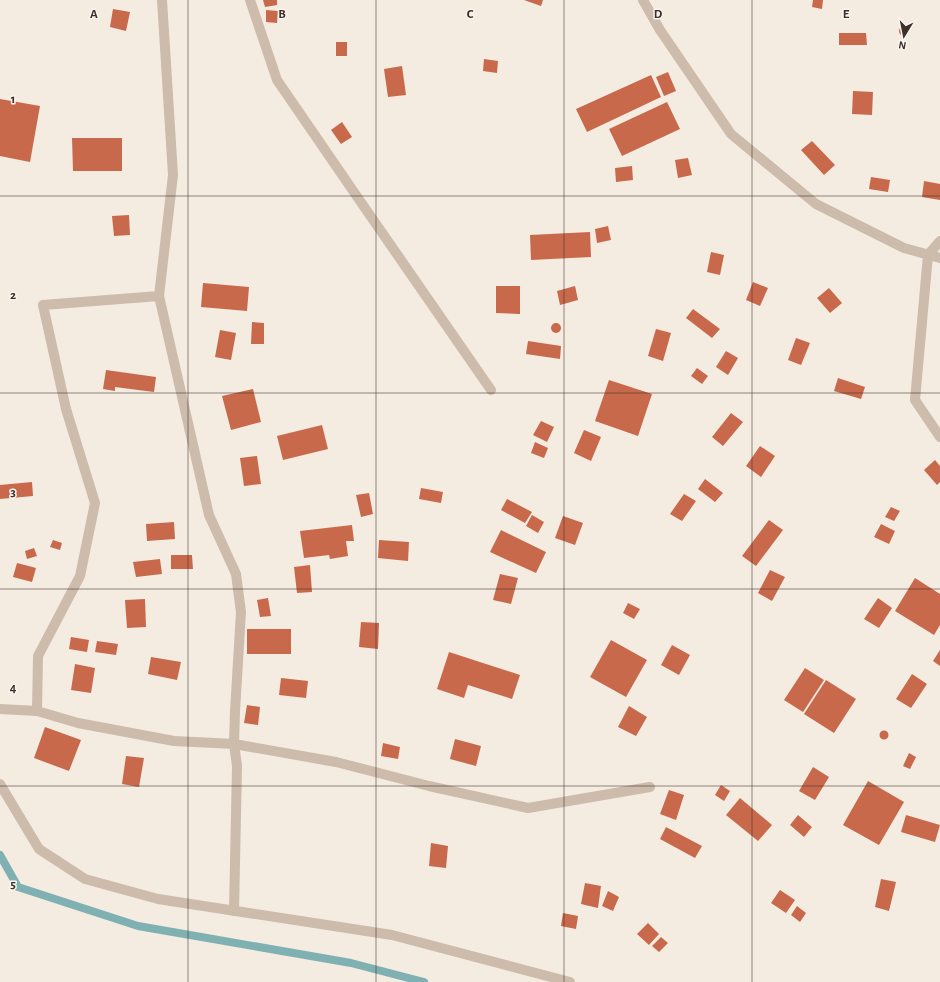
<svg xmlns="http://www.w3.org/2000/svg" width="940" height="982" viewBox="0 0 940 982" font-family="'Alegreya Sans',sans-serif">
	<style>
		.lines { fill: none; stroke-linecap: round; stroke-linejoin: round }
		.stream { stroke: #7fb0b2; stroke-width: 8 }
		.building { fill: #c8694b }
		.street { stroke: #cdbbac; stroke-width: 10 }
		.grid { fill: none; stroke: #3b302b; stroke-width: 1; stroke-opacity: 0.55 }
		.grid-label { font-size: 13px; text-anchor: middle; font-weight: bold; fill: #3b302b; stroke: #fbf5ee; stroke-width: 3; stroke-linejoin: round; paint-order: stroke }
	</style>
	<rect width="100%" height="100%" fill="#f4ebe1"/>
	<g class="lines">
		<path class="stream" d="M 0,855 L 18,887 L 138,926 L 351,963 L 424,982"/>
	</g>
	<path class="building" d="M 263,0 L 277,0 L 277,5 L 265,7 Z
		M 524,0 L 543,0 L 541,6 Z
		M 813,0 L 823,0 L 822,9 L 812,7 Z
		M 113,9 L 130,12 L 126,31 L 110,27 Z
		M 266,10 L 278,11 L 277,23 L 266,22 Z
		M899 31a5 5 0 1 1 10 0a5 5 0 1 1-10 0Z
		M 839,33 L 866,33 L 867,45 L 839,45 Z
		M 336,42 L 347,42 L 347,56 L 336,56 Z
		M 484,59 L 498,61 L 497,73 L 483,71 Z
		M 402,66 L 406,95 L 388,97 L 384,69 Z
		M 668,72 L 676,91 L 664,96 L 656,77 Z
		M 651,75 L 661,97 L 587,132 L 576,109 Z
		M 853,91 L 873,92 L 872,115 L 852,114 Z
		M 0,99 L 40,106 L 30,162 L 0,156 Z
		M 667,102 L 680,129 L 622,156 L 609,129 Z
		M 342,122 L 352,137 L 341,144 L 331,130 Z
		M 72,138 L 122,138 L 122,171 L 73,171 Z
		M 812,141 L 835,165 L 824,175 L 801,150 Z
		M 688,158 L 692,175 L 678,178 L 675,160 Z
		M 632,166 L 633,180 L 616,182 L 615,168 Z
		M 871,177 L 890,180 L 888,192 L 869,189 Z
		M 924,181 L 940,184 L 940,200 L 922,197 Z
		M 129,215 L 130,235 L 114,236 L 112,216 Z
		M 608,226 L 611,240 L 597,243 L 595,229 Z
		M 590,232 L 591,257 L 531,260 L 530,235 Z
		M 711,252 L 724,255 L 720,275 L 707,272 Z
		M 753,282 L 768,288 L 760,306 L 746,300 Z
		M 203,283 L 249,287 L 247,311 L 201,307 Z
		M 496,286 L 520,286 L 520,314 L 496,313 Z
		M 575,286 L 578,300 L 560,305 L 557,291 Z
		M 829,288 L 842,303 L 830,313 L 817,298 Z
		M 693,309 L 720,329 L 712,338 L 686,318 Z
		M 252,322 L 264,323 L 264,344 L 251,344 Z
		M551 328a5 5 0 1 1 10 0a5 5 0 1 1-10 0Z
		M 656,329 L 671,333 L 663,361 L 648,356 Z
		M 220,330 L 236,333 L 231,360 L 215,357 Z
		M 796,338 L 810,343 L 801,365 L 788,360 Z
		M 528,341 L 561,346 L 560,359 L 526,354 Z
		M 726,351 L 738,358 L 728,375 L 716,367 Z
		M 697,368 L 708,376 L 702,384 L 691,376 Z
		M 106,370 L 156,377 L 154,392 L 115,387 L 115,391 L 103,389 Z
		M 838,378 L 865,387 L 861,399 L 834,391 Z
		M 609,380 L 652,394 L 638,436 L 595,421 Z
		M 253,389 L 261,422 L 231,430 L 222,396 Z
		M 731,413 L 743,422 L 723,446 L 712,437 Z
		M 541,421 L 554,427 L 547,442 L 533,435 Z
		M 322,425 L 328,449 L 283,460 L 277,436 Z
		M 584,430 L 601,437 L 591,461 L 574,453 Z
		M 535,442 L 548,448 L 544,458 L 531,453 Z
		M 760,446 L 775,456 L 761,477 L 746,466 Z
		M 257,456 L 261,484 L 244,486 L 240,458 Z
		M 935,460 L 940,466 L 940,482 L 937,485 L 924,470 Z
		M 705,479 L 723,493 L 715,502 L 698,489 Z
		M 32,482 L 33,496 L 0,499 L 0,485 Z
		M 421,488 L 443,492 L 441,503 L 419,499 Z
		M 369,493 L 373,514 L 361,517 L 356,495 Z
		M 684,494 L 696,501 L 682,521 L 670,514 Z
		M 507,499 L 532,512 L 525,523 L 501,510 Z
		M 891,507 L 900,511 L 894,521 L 885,517 Z
		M 532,515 L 544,522 L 538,533 L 526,526 Z
		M 563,516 L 583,523 L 575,545 L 555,538 Z
		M 769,520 L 783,530 L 756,566 L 742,556 Z
		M 174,522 L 175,539 L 147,541 L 146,524 Z
		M 881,524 L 895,531 L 889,544 L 874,537 Z
		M 352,525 L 354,541 L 346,541 L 348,556 L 330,559 L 329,555 L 304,558 L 300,531 Z
		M 501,530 L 546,552 L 536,573 L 490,552 Z
		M 53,540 L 62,543 L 60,550 L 50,547 Z
		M 379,540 L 409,542 L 408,561 L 378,558 Z
		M 34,548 L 37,556 L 27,559 L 25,551 Z
		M 171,555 L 192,555 L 193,569 L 171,569 Z
		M 160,559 L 162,574 L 136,577 L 133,562 Z
		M 17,563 L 36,568 L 32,582 L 13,577 Z
		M 310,565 L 312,592 L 297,593 L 294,567 Z
		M 770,570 L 785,577 L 772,601 L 758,593 Z
		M 500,574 L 518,578 L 511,604 L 493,600 Z
		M 915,578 L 940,594 L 940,625 L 934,635 L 895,611 Z
		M 268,598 L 271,616 L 260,617 L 257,600 Z
		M 878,598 L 892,608 L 879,628 L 864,619 Z
		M 145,599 L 146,627 L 127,628 L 125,600 Z
		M 628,603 L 640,609 L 634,619 L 623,613 Z
		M 361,622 L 379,623 L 378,649 L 359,647 Z
		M 247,629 L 291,629 L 291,654 L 247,654 Z
		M 71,637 L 89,640 L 87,652 L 69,649 Z
		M 611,640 L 647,660 L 626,697 L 590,677 Z
		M 97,641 L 118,644 L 116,655 L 95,652 Z
		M 672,645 L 690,655 L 679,675 L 661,665 Z
		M 940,650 L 940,666 L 933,661 Z
		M 449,652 L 520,675 L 512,699 L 468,685 L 464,698 L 437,689 Z
		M 151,657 L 181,662 L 177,680 L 148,674 Z
		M 75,664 L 95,668 L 91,693 L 71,690 Z
		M 805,668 L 824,680 L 803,712 L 784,700 Z
		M 912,674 L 927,684 L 911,708 L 896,699 Z
		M 281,678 L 308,681 L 306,698 L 279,695 Z
		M 826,680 L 856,699 L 834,733 L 804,714 Z
		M 247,705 L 260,707 L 258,725 L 244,723 Z
		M 629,706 L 647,717 L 636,736 L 618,727 Z
		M 45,727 L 81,740 L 69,771 L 34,758 Z
		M879.5 735a4.5 4.5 0 1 1 9 0a4.5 4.5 0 1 1-9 0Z
		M 455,739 L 481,746 L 476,766 L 450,759 Z
		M 383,743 L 400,747 L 398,759 L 381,756 Z
		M 909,753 L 916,757 L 910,769 L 903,766 Z
		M 126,756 L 144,758 L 139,787 L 122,784 Z
		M 813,767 L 829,777 L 815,800 L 799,791 Z
		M 868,781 L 904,802 L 879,845 L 843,825 Z
		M 721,785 L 730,791 L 724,801 L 715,795 Z
		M 669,790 L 684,795 L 676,820 L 660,814 Z
		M 740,798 L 772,825 L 758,841 L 726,815 Z
		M 798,815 L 812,827 L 804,837 L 790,825 Z
		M 906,815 L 940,825 L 935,842 L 901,832 Z
		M 666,827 L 702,846 L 695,858 L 660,839 Z
		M 431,843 L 448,846 L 446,868 L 429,866 Z
		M 881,879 L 896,882 L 889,911 L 875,907 Z
		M 585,883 L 601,886 L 598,908 L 581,904 Z
		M 780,890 L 795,900 L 786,913 L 771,903 Z
		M 608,891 L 619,897 L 613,911 L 602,906 Z
		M 797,906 L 806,913 L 800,922 L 791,915 Z
		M 563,913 L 578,916 L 576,929 L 561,926 Z
		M 648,923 L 659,934 L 649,945 L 637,934 Z
		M 661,937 L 668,943 L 659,952 L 652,946 Z"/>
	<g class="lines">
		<path class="street" d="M 162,0 L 173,175 L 159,296 L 209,515 L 236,574 L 241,612 L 235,711 L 234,744 L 237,766 L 234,911
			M 250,0 L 277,80 L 358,198 L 491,390
			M 643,0 L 660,30 L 731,134 L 816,204 L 904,248 L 940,258
			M 940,241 L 928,255 L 915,400 L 940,437
			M 0,709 L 37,711 L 78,723 L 174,741 L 234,744 L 336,762 L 429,786 L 528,808 L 650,787
			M 37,711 L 38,656 L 80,576 L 95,503 L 66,409 L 43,305 L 159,296
			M 0,784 L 39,849 L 85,879 L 158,899 L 392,935 L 570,982"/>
	</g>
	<path class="grid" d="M 188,0 L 188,982M 376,0 L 376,982M 564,0 L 564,982M 752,0 L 752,982M 0,196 L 940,196M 0,393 L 940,393M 0,589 L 940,589M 0,786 L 940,786"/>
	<g class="grid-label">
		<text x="94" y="18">A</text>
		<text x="282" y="18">B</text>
		<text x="470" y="18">C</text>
		<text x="658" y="18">D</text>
		<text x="846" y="18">E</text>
		<text x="13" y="103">1</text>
		<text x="13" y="299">2</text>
		<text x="13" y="496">3</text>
		<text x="13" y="692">4</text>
		<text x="13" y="888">5</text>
	</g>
	<g transform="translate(904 36) rotate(190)" stroke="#fbf5ee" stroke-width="3" paint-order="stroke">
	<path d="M0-3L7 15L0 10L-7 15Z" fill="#3b302b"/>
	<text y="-6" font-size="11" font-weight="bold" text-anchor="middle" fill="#3b302b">N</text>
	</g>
</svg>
